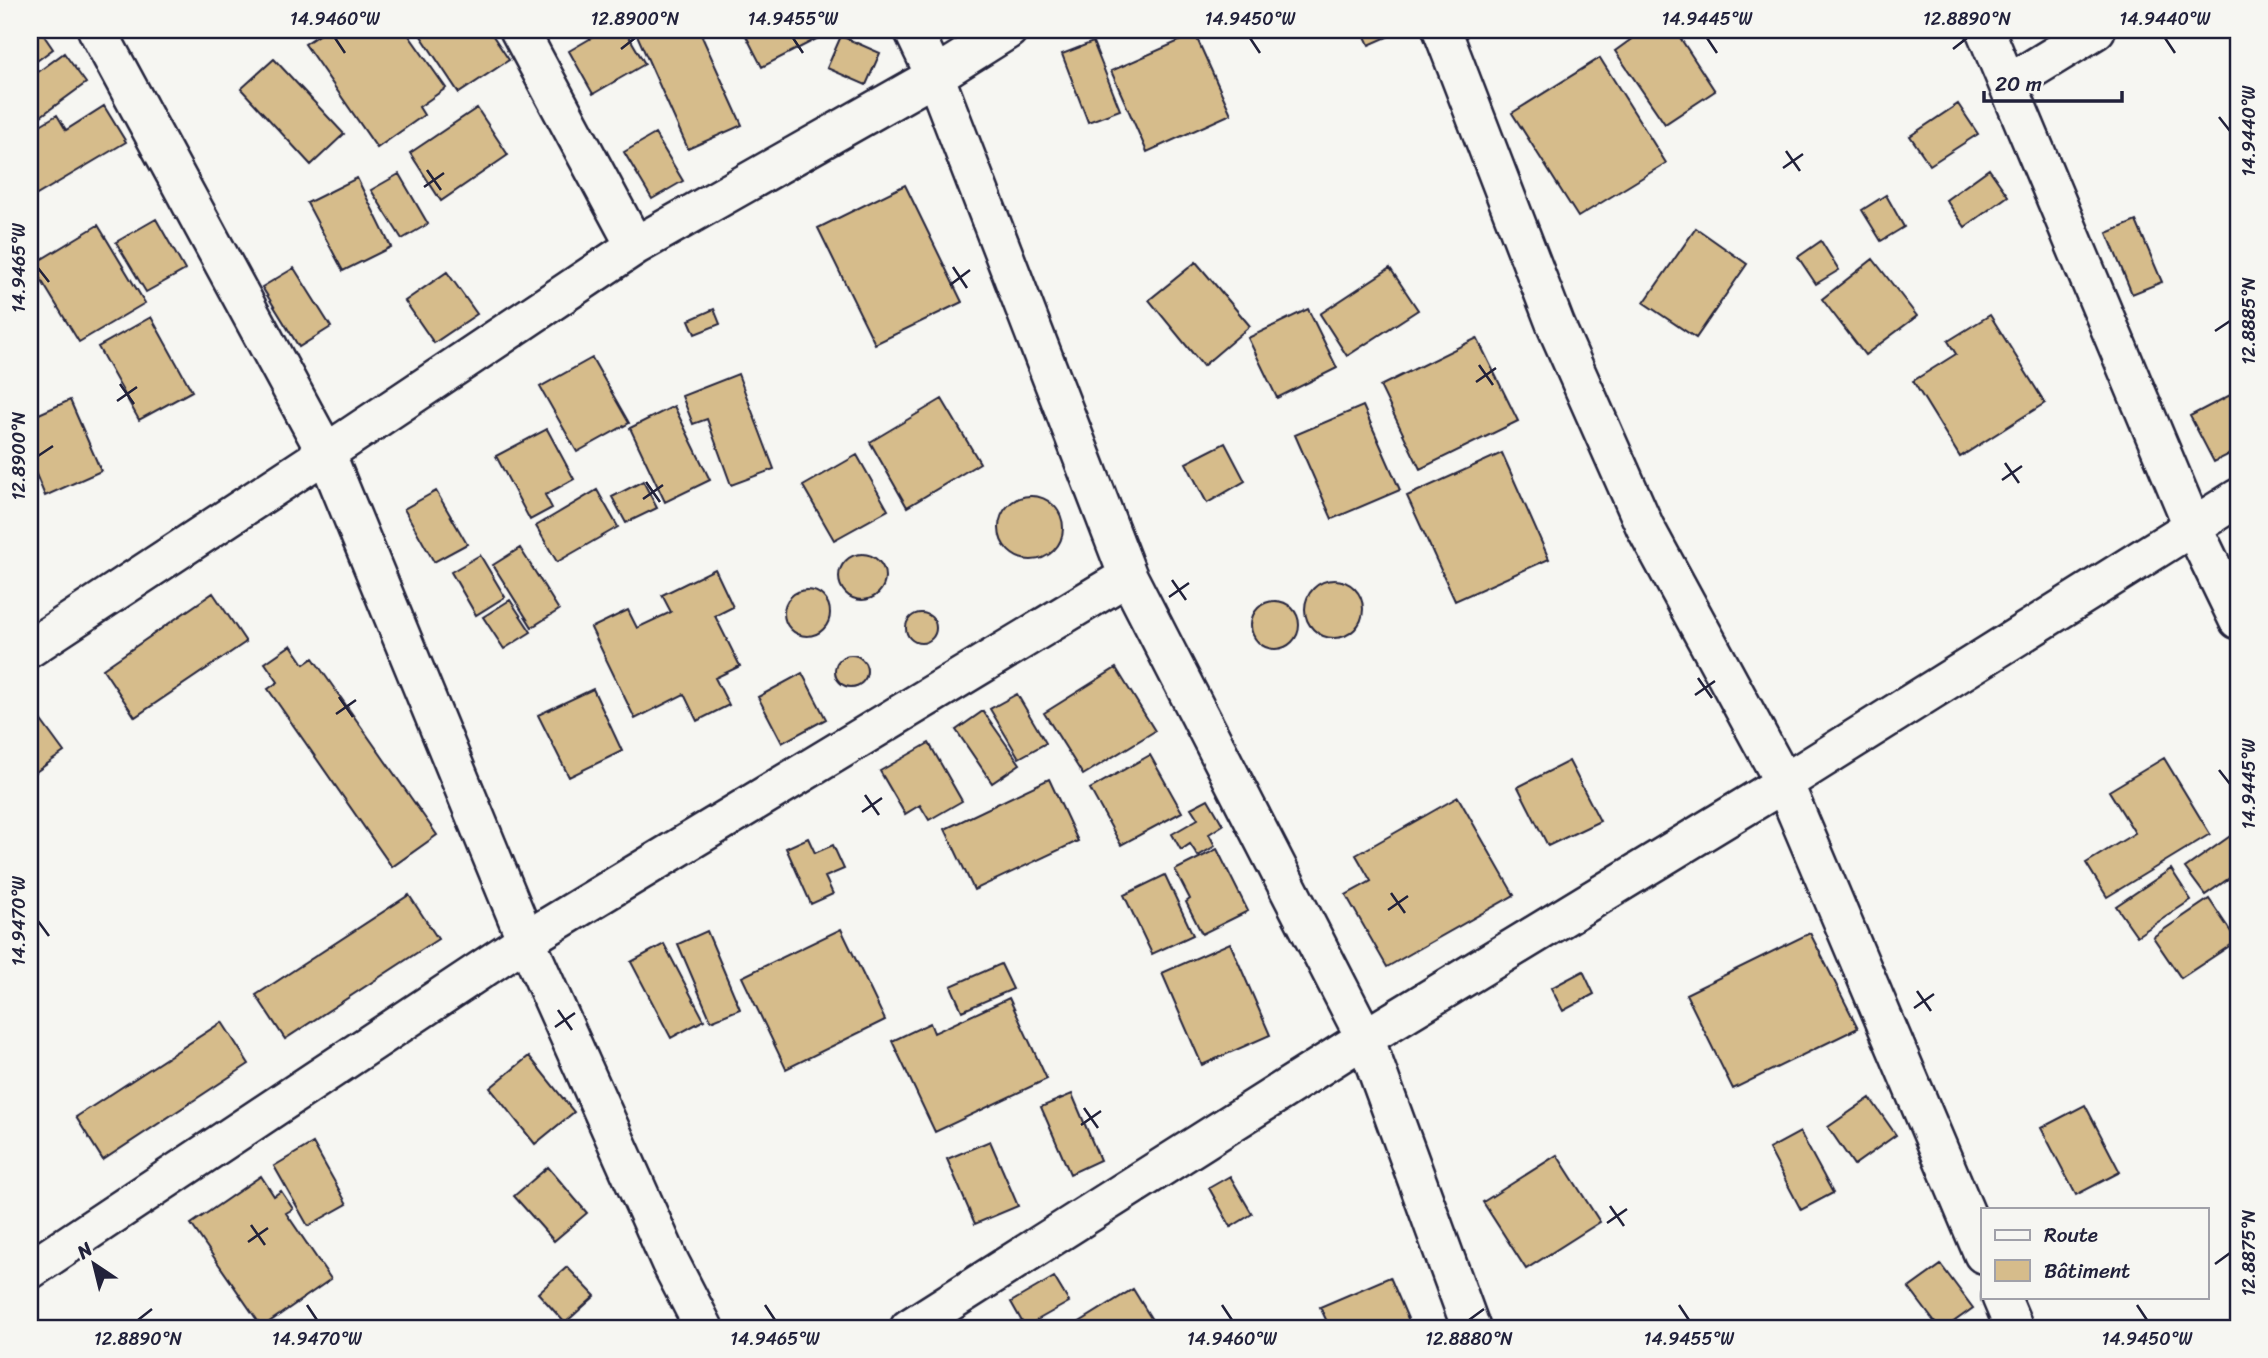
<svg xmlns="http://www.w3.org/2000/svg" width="2268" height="1358" viewBox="0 0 2268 1358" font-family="Sriracha,sans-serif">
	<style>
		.building { fill: #d6bc8b; stroke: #22223b; stroke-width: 2 }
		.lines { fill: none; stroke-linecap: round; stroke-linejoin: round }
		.minor-casing { stroke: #22223b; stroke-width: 42 }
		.minor { stroke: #f6f6f2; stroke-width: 37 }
		.ticks { fill: none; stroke: #22223b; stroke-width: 2.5 }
		.neatline { fill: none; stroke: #22223b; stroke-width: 2.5 }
		.ticks-label { font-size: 18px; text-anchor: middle; fill: #22223b }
	</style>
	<rect width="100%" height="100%" fill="#f6f6f2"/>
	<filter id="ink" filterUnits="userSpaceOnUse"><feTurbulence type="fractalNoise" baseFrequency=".0143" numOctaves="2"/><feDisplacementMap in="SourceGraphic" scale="14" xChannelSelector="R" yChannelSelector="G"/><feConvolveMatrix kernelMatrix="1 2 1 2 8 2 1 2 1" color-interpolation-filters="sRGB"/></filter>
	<g filter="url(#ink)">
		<path class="building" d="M 30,30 L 40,30 L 53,49 L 30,66 Z
			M 326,30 L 405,30 L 446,88 L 419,107 L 424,115 L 377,148 L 305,44 Z
			M 417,30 L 489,30 L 509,60 L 459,93 Z
			M 605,30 L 625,30 L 645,64 L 593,94 L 569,51 Z
			M 648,30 L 699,30 L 742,125 L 688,149 L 637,35 Z
			M 743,30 L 834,30 L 762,67 Z
			M 1362,30 L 1403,30 L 1369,45 Z
			M 1644,30 L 1675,30 L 1715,91 L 1665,124 L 1615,51 Z
			M 1195,34 L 1231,114 L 1147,152 L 1111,71 Z
			M 841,36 L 880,53 L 866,85 L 827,68 Z
			M 1093,42 L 1120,110 L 1088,122 L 1062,54 Z
			M 64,53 L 86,83 L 30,124 L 30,78 Z
			M 1600,58 L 1666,163 L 1578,217 L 1512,113 Z
			M 274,59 L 344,134 L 311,165 L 241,89 Z
			M 1958,104 L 1978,134 L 1930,165 L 1910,136 Z
			M 104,106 L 126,142 L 30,199 L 30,131 L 57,115 L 66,130 Z
			M 477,108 L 508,155 L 441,201 L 410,153 Z
			M 655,134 L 683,181 L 652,199 L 624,152 Z
			M 1989,169 L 2008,196 L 1965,227 L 1946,200 Z
			M 399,174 L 428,224 L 402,239 L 371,190 Z
			M 357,178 L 391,247 L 343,271 L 307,203 Z
			M 905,185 L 962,302 L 875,344 L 818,228 Z
			M 1886,195 L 1904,227 L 1881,241 L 1862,210 Z
			M 156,219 L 185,270 L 146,292 L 116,242 Z
			M 2136,221 L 2162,282 L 2132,294 L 2107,233 Z
			M 98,225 L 145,303 L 79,342 L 32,265 Z
			M 1696,228 L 1747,264 L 1696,338 L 1644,303 Z
			M 1821,241 L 1839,270 L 1816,284 L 1798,257 Z
			M 1873,259 L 1917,316 L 1865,355 L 1822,299 Z
			M 1196,262 L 1250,326 L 1203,366 L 1149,300 Z
			M 294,268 L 331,327 L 299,347 L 262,287 Z
			M 1390,268 L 1418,310 L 1347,356 L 1320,314 Z
			M 447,272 L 477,314 L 434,343 L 405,301 Z
			M 714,309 L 720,324 L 695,334 L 689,320 Z
			M 1308,309 L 1337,368 L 1277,398 L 1248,338 Z
			M 1990,315 L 2045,403 L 1960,457 L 1913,381 L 1956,354 L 1948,341 Z
			M 151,317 L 192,391 L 139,420 L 98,347 Z
			M 1477,338 L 1518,421 L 1420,469 L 1380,386 Z
			M 592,358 L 629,423 L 577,452 L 540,387 Z
			M 738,374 L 774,469 L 731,485 L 707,419 L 693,424 L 682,396 Z
			M 2232,394 L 2238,405 L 2238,450 L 2214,462 L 2190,416 Z
			M 942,399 L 980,463 L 907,507 L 870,442 Z
			M 70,400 L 101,471 L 45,496 L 30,460 L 30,418 Z
			M 674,406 L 710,480 L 665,502 L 630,428 Z
			M 1363,406 L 1400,490 L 1332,519 L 1295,435 Z
			M 547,429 L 574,479 L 545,495 L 552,508 L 530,520 L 496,456 Z
			M 1225,443 L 1245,481 L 1207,503 L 1186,463 Z
			M 1502,453 L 1549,559 L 1455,601 L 1407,496 Z
			M 857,455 L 888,510 L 834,540 L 803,486 Z
			M 643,481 L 657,508 L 626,523 L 612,497 Z
			M 597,490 L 618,527 L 557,562 L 536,526 Z
			M 436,491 L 467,544 L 434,562 L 404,509 Z
			M999 528a32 32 0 1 1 64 0a32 32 0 1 1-64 0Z
			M 520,548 L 559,610 L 532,627 L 493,565 Z
			M839 577a23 23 0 1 1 46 0a23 23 0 1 1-46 0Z
			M 480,555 L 505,597 L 476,615 L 451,572 Z
			M 715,569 L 733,607 L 715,616 L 740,666 L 715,678 L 729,705 L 697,721 L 684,694 L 635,719 L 591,628 L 628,610 L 637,628 L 671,612 L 662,595 Z
			M1305 609a29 29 0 1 1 58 0a29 29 0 1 1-58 0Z
			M784 613a23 23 0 1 1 46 0a23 23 0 1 1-46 0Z
			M 213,593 L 246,642 L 135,717 L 103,669 Z
			M 510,600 L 531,632 L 504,649 L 483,617 Z
			M1251 625a24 24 0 1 1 48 0a24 24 0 1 1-48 0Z
			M906 628a15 15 0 1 1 30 0a15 15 0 1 1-30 0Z
			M 291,645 L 304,664 L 313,658 L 437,835 L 392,867 L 268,689 L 278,682 L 265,663 Z
			M835 671a16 16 0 1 1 32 0a16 16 0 1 1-32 0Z
			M 1116,668 L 1155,731 L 1083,775 L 1044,713 Z
			M 802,673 L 826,719 L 782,743 L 758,697 Z
			M 593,689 L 622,751 L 569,777 L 538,715 Z
			M 1017,694 L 1046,743 L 1019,758 L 990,709 Z
			M 34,711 L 64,752 L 30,776 L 30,714 Z
			M 983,711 L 1020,764 L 992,783 L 956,730 Z
			M 929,743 L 962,801 L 929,820 L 920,805 L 905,814 L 880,771 Z
			M 1150,755 L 1182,812 L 1121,845 L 1090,789 Z
			M 2164,758 L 2210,834 L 2107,897 L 2086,863 L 2135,833 L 2109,791 Z
			M 1569,761 L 1600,821 L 1548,846 L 1518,787 Z
			M 1049,779 L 1078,841 L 974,890 L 945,829 Z
			M 1458,797 L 1514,895 L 1387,967 L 1346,895 L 1371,881 L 1356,855 Z
			M 1208,799 L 1223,825 L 1209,834 L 1215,846 L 1198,856 L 1190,844 L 1181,850 L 1172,834 L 1198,819 L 1191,808 Z
			M 2236,832 L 2238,836 L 2238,872 L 2205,895 L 2185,868 Z
			M 808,838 L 815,853 L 833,845 L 844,869 L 825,877 L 833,894 L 811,904 L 786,848 Z
			M 1217,849 L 1248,911 L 1202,934 L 1186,902 L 1190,899 L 1175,870 Z
			M 2171,869 L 2191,900 L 2137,936 L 2116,906 Z
			M 1165,875 L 1193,935 L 1152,954 L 1124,895 Z
			M 409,895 L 438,939 L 285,1039 L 256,995 Z
			M 2209,899 L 2237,941 L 2181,978 L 2153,937 Z
			M 841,929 L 885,1020 L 786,1069 L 742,977 Z
			M 707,931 L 740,1009 L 711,1021 L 678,944 Z
			M 1810,933 L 1858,1028 L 1733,1089 L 1686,994 Z
			M 1230,943 L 1270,1035 L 1202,1065 L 1162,973 Z
			M 664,944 L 704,1020 L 671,1038 L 631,962 Z
			M 1001,964 L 1013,989 L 962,1011 L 951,986 Z
			M 1583,971 L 1594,994 L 1563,1011 L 1551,988 Z
			M 1009,998 L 1047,1079 L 935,1132 L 892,1041 L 930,1023 L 934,1033 Z
			M 222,1022 L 249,1064 L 103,1160 L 76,1117 Z
			M 529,1056 L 574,1112 L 535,1144 L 490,1088 Z
			M 1072,1094 L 1100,1160 L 1070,1174 L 1041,1107 Z
			M 1870,1098 L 1896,1135 L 1854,1165 L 1828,1127 Z
			M 2085,1105 L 2120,1172 L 2076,1195 L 2041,1128 Z
			M 1800,1132 L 1833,1193 L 1801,1210 L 1769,1149 Z
			M 990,1141 L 1018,1206 L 975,1224 L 947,1159 Z
			M 313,1143 L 347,1204 L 308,1226 L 274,1166 Z
			M 1557,1155 L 1600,1222 L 1526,1269 L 1483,1202 Z
			M 548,1167 L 587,1213 L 554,1241 L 514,1196 Z
			M 261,1176 L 274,1196 L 281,1191 L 293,1209 L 286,1213 L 331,1279 L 262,1327 L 191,1224 Z
			M 1230,1176 L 1252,1214 L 1231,1227 L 1209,1188 Z
			M 1941,1265 L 1973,1308 L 1945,1328 L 1939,1328 L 1909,1288 Z
			M 567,1267 L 595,1296 L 565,1323 L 538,1293 Z
			M 1054,1277 L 1069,1302 L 1025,1327 L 1011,1302 Z
			M 1390,1277 L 1412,1328 L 1330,1328 L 1320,1307 Z
			M 1133,1289 L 1157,1328 L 1070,1328 Z"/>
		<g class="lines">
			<defs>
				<path id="minor" d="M 97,30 L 326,453 L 526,940 L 670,1262 L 704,1328
					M 519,30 L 635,246
					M 913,30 L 935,76 L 1128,576 L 1365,1038 L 1471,1328
					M 1442,30 L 1556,326 L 1645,527 L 1784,783 L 2238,498
					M 1985,30 L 2193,527 L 2238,620
					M 2008,84 L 2096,30
					M 30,648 L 326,453 L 635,246 L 935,76 L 1008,30
					M 30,1270 L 526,940 L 1128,576
					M 2001,1297 L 2014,1328
					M 909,1328 L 1365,1038 L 1784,783 L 1983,1254"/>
			</defs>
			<use href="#minor" class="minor-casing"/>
			<use href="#minor" class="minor"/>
		</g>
	</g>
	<path class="ticks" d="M 335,38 L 345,53M 793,38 L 803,53M 1250,38 L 1260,53M 1707,38 L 1717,53M 2165,38 L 2175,53M 621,49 L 635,38M 1953,49 L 1967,38M 2219,117 L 2230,131M 1786,151 L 1800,171M 1783,168 L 1803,154M 427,170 L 441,190M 424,187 L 444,173M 953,267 L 967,288M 38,268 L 49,282M 950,285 L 970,270M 2215,331 L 2230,321M 1479,365 L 1493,385M 1476,382 L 1496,368M 120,384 L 134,404M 117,401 L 137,387M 38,456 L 53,446M 2005,463 L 2019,483M 2002,480 L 2022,466M 646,482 L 660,502M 643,499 L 663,485M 1172,580 L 1186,600M 1169,597 L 1189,583M 1698,678 L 1712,698M 1695,695 L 1715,681M 339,697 L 353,717M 336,714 L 356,700M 2219,770 L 2230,784M 865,795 L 879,815M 862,812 L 882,798M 1391,893 L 1405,913M 1388,910 L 1408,896M 38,921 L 49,936M 1917,991 L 1931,1011M 1914,1008 L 1934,994M 558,1010 L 572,1030M 555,1027 L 575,1013M 1084,1108 L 1098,1128M 1081,1125 L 1101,1111M 1610,1206 L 1624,1226M 1607,1223 L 1627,1209M 251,1225 L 265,1245M 248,1242 L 268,1228M 2215,1264 L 2230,1253M 307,1305 L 317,1320M 765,1305 L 775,1320M 1222,1305 L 1232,1320M 1679,1305 L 1689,1320M 2137,1305 L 2147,1320M 138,1320 L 152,1309M 1469,1320 L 1484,1309"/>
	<rect width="2268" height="1358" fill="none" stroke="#f6f6f2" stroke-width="77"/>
	<rect x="1981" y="1208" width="228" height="91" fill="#f6f6f2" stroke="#a1a1a9" stroke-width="2"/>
	<rect x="1995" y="1230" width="35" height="10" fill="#f6f6f2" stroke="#a1a1a9" stroke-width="2"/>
	<text x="2044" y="1242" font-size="21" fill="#22223b">Route</text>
	<rect x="1995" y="1260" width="35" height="21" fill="#d6bc8b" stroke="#a1a1a9" stroke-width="2"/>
	<text x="2044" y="1278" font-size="21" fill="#22223b">Bâtiment</text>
	<g transform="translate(94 1264) rotate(325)" stroke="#f6f6f2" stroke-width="5" paint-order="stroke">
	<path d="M0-5L12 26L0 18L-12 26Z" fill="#22223b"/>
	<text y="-10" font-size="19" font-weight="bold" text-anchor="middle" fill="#22223b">N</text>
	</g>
	<path d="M1984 91v10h138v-10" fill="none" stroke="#22223b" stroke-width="3.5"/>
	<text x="1995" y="91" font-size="21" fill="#22223b" stroke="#f6f6f2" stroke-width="5" paint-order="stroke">20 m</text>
	<rect x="38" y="38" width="2192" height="1282" class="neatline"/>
	<g class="ticks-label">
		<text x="335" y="25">14.9460°W</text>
		<text x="635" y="25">12.8900°N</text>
		<text x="793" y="25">14.9455°W</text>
		<text x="1250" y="25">14.9450°W</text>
		<text x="1707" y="25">14.9445°W</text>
		<text x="1967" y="25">12.8890°N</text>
		<text x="2165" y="25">14.9440°W</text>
		<text transform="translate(2249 131) rotate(-90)" y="6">14.9440°W</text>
		<text transform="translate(19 268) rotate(-90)" y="6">14.9465°W</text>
		<text transform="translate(2249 321) rotate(-90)" y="6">12.8885°N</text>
		<text transform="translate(19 456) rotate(-90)" y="6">12.8900°N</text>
		<text transform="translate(2249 784) rotate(-90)" y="6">14.9445°W</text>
		<text transform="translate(19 921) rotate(-90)" y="6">14.9470°W</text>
		<text transform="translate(2249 1253) rotate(-90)" y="6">12.8875°N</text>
		<text x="138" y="1345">12.8890°N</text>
		<text x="317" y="1345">14.9470°W</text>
		<text x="775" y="1345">14.9465°W</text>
		<text x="1232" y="1345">14.9460°W</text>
		<text x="1469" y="1345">12.8880°N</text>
		<text x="1689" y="1345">14.9455°W</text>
		<text x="2147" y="1345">14.9450°W</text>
	</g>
</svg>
